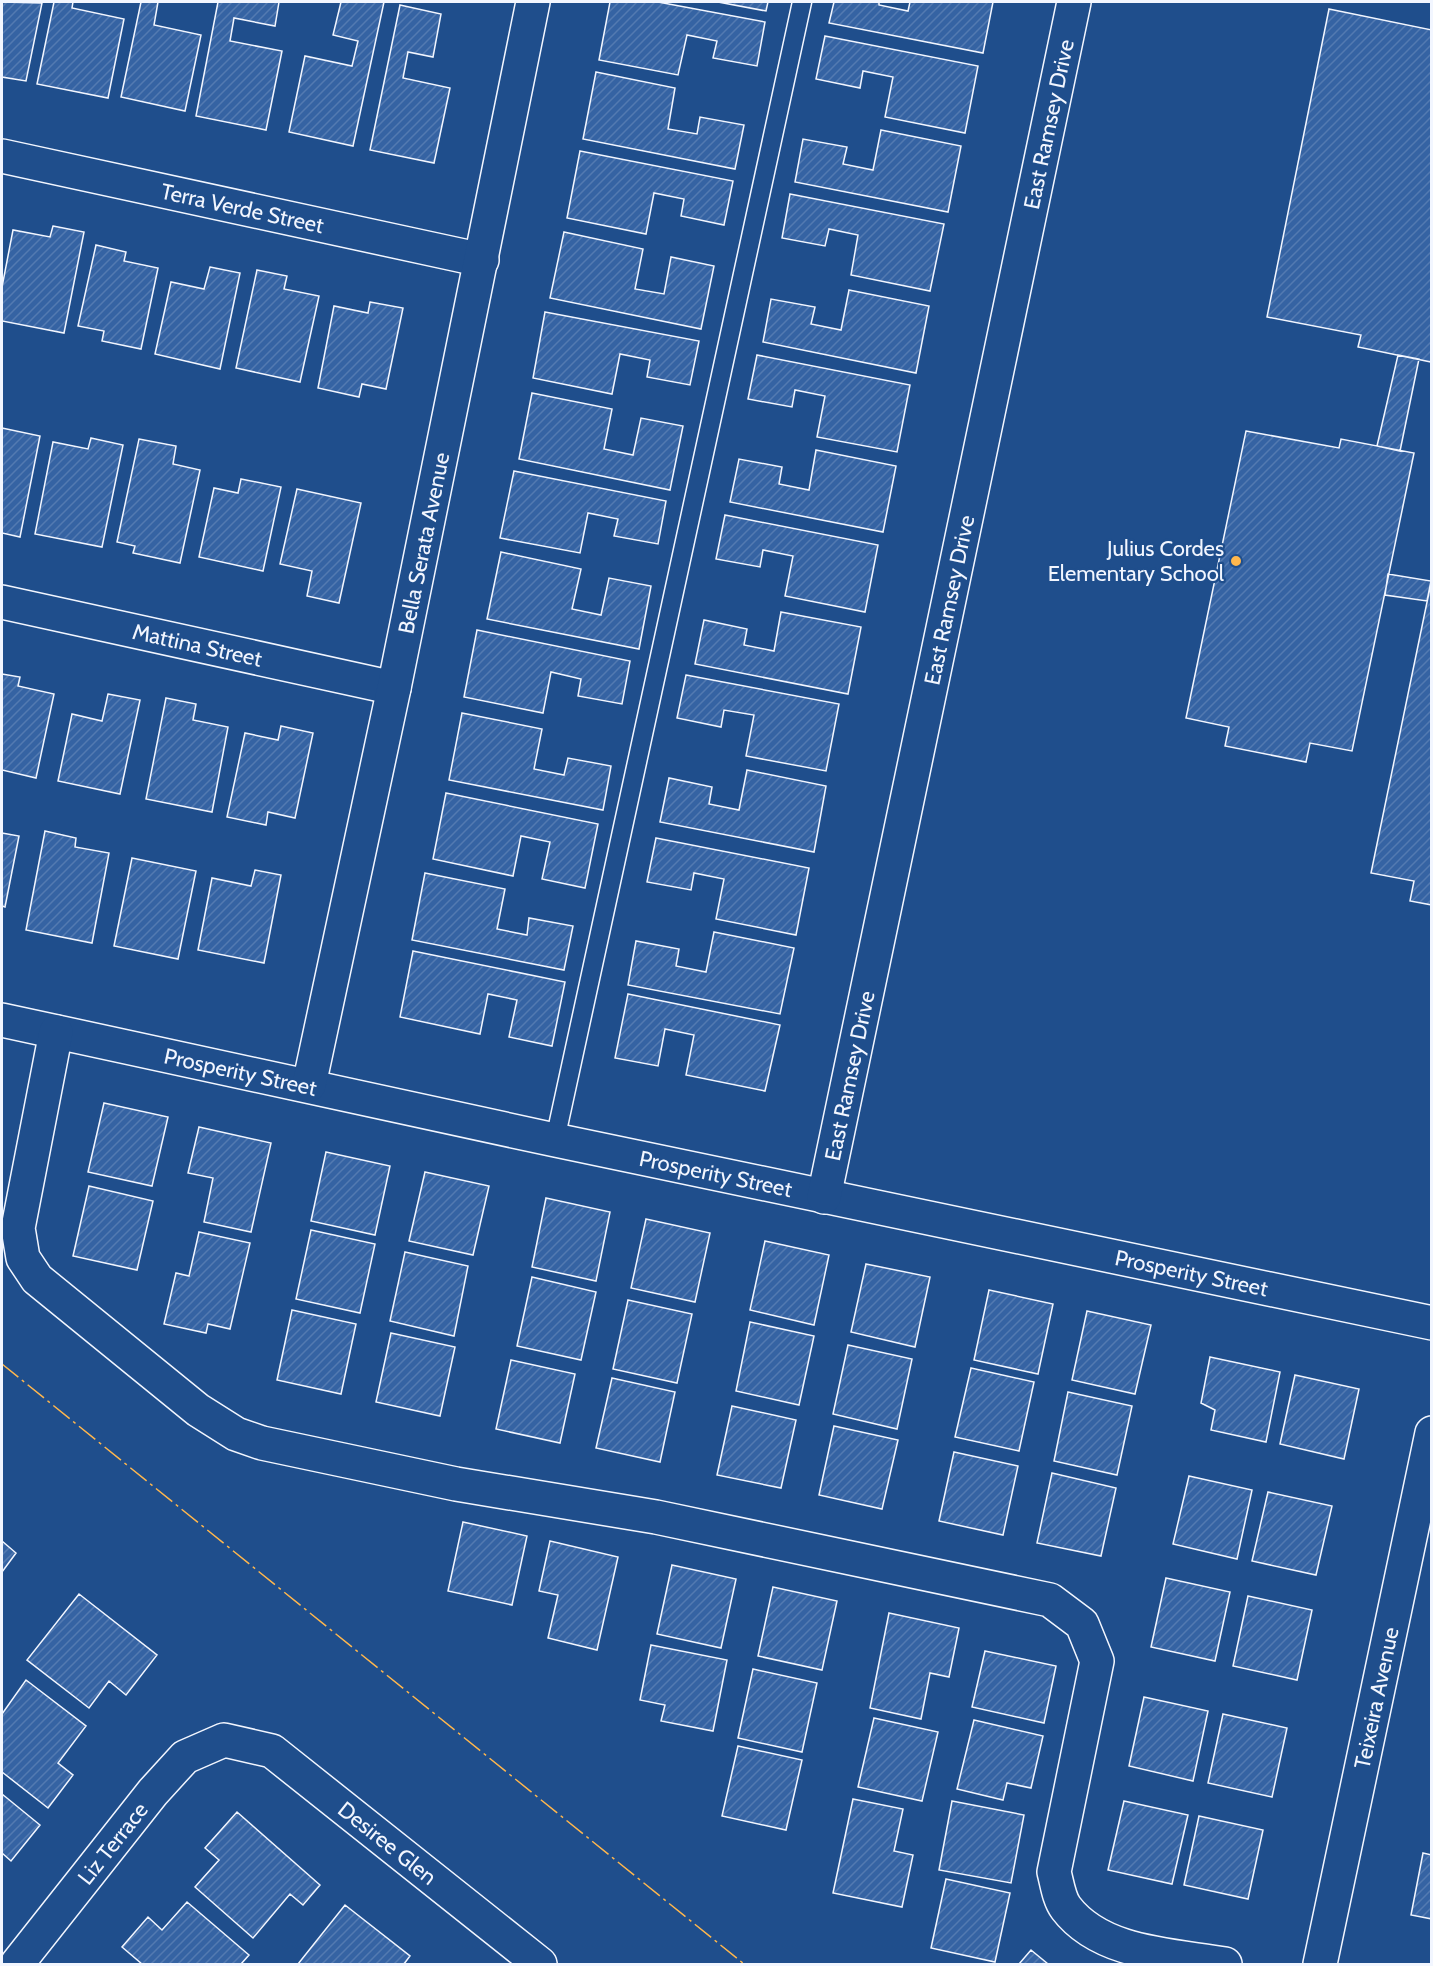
<svg xmlns="http://www.w3.org/2000/svg" width="1433" height="1966" viewBox="0 0 1433 1966" font-family="Cabin,sans-serif">
	<style>
		.building { fill: url(#building-hatch); stroke: #f2f6ff; stroke-width: 1.5 }
		.lines { fill: none; stroke-linecap: round; stroke-linejoin: round }
		.lane-casing { stroke: #f2f6ff; stroke-width: 21 }
		.street-casing { stroke: #f2f6ff; stroke-width: 36 }
		.lane { stroke: #1f4e8c; stroke-width: 18 }
		.street { stroke: #1f4e8c; stroke-width: 33 }
		.power { stroke: #ffb74d; stroke-width: 1.5; stroke-dasharray: 21 4.5 3 4.5; stroke-linecap: butt }
		.poi-dot { fill: #ffb74d; stroke: #1f4e8c; stroke-width: 2 }
		.labels { text-anchor: middle; stroke-width: 4.5; stroke-linejoin: round; paint-order: stroke }
		.street-label { font-size: 22px; fill: #f2f6ff; stroke: #1f4e8c }
		.poi-label { font-size: 22px; fill: #f2f6ff; stroke: #1f4e8c; text-anchor: end }
	</style>
	<defs>
		<pattern id="building-hatch" width="6" height="6" patternUnits="userSpaceOnUse" patternTransform="scale(1.5)"><rect width="6" height="6" fill="#3563a3"/><path d="M-1 1l2-2M0 6l6-6M5 7l2-2" fill="none" stroke="#537ab1"/></pattern>
	</defs>
	<rect width="100%" height="100%" fill="#1f4e8c"/>
	<path class="building" d="M 2,2 L 42,3 L 26,81 L 2,77 Z
		M 54,2 L 73,2 L 72,8 L 124,19 L 108,98 L 37,84 Z
		M 141,2 L 158,2 L 154,25 L 201,35 L 185,111 L 121,97 Z
		M 218,2 L 279,2 L 275,26 L 234,18 L 230,41 L 282,51 L 266,130 L 196,116 Z
		M 341,2 L 384,2 L 353,146 L 289,132 L 305,56 L 352,66 L 358,41 L 333,35 Z
		M 610,2 L 658,2 L 765,22 L 757,66 L 713,58 L 717,41 L 687,35 L 678,75 L 599,60 Z
		M 718,2 L 768,2 L 766,11 Z
		M 834,2 L 879,2 L 879,5 L 908,11 L 910,2 L 993,2 L 983,53 L 829,23 Z
		M 400,5 L 441,14 L 433,57 L 408,52 L 403,78 L 450,88 L 434,163 L 370,150 Z
		M 1329,9 L 1432,30 L 1431,362 L 1358,347 L 1361,335 L 1267,317 Z
		M 825,36 L 978,66 L 965,133 L 885,117 L 893,77 L 863,71 L 860,88 L 816,79 Z
		M 596,72 L 675,88 L 668,129 L 697,134 L 700,117 L 744,125 L 735,169 L 583,139 Z
		M 881,130 L 961,146 L 948,212 L 795,182 L 803,139 L 847,147 L 843,164 L 873,170 Z
		M 580,151 L 733,181 L 724,225 L 681,216 L 684,199 L 654,193 L 646,234 L 567,218 Z
		M 790,194 L 944,224 L 930,291 L 851,275 L 858,235 L 829,229 L 825,246 L 782,238 Z
		M 53,226 L 84,232 L 64,333 L 2,321 L 2,287 L 13,230 L 50,237 Z
		M 564,232 L 643,249 L 635,289 L 664,294 L 671,257 L 714,266 L 701,329 L 550,298 Z
		M 96,245 L 126,252 L 124,261 L 158,268 L 141,349 L 102,341 L 104,331 L 78,326 Z
		M 210,267 L 240,273 L 220,369 L 155,354 L 171,282 L 204,289 Z
		M 257,270 L 287,276 L 284,289 L 319,296 L 300,382 L 236,368 Z
		M 849,290 L 929,306 L 916,373 L 763,342 L 771,299 L 815,307 L 811,324 L 841,330 Z
		M 370,302 L 403,308 L 386,389 L 362,384 L 359,397 L 318,388 L 334,306 L 368,313 Z
		M 545,312 L 699,341 L 690,385 L 647,377 L 650,360 L 620,354 L 612,394 L 533,378 Z
		M 757,355 L 910,385 L 897,452 L 817,437 L 825,396 L 795,390 L 792,407 L 748,399 Z
		M 1398,355 L 1419,359 L 1400,451 L 1377,446 Z
		M 532,393 L 612,409 L 604,449 L 633,455 L 641,418 L 683,426 L 670,490 L 519,459 Z
		M 2,428 L 40,436 L 20,537 L 2,533 Z
		M 1246,431 L 1339,448 L 1341,439 L 1414,453 L 1352,751 L 1310,743 L 1306,762 L 1225,746 L 1229,727 L 1186,718 Z
		M 91,438 L 123,445 L 102,547 L 35,534 L 53,442 L 88,449 Z
		M 139,439 L 176,446 L 173,464 L 200,470 L 180,563 L 133,553 L 135,546 L 117,542 Z
		M 816,450 L 896,466 L 883,532 L 730,502 L 739,459 L 782,467 L 779,484 L 809,490 Z
		M 514,471 L 666,501 L 658,544 L 614,536 L 618,519 L 588,513 L 580,553 L 500,538 Z
		M 241,479 L 281,487 L 263,571 L 199,557 L 214,488 L 238,493 Z
		M 297,489 L 361,503 L 339,603 L 307,596 L 312,571 L 280,564 Z
		M 725,515 L 878,545 L 865,612 L 785,596 L 793,556 L 763,550 L 760,567 L 716,559 Z
		M 501,552 L 581,569 L 572,609 L 601,615 L 609,578 L 651,586 L 639,649 L 487,619 Z
		M 1388,574 L 1431,581 L 1427,601 L 1385,595 Z
		M 1432,578 L 1432,905 L 1410,901 L 1414,881 L 1371,873 Z
		M 781,612 L 861,627 L 848,694 L 695,664 L 704,620 L 747,629 L 744,645 L 774,651 Z
		M 477,630 L 630,661 L 622,704 L 578,696 L 581,679 L 551,672 L 543,713 L 464,697 Z
		M 2,674 L 20,677 L 18,686 L 54,694 L 36,778 L 2,770 Z
		M 686,675 L 839,704 L 826,771 L 746,756 L 754,715 L 724,710 L 721,727 L 677,718 Z
		M 108,694 L 140,700 L 120,794 L 58,781 L 72,714 L 102,721 Z
		M 166,698 L 196,704 L 193,720 L 228,727 L 212,812 L 146,799 Z
		M 462,713 L 542,729 L 534,769 L 564,775 L 568,758 L 611,766 L 603,810 L 449,780 Z
		M 281,726 L 313,733 L 295,818 L 268,812 L 266,825 L 227,817 L 245,733 L 278,740 Z
		M 747,770 L 826,786 L 814,852 L 660,822 L 669,778 L 712,787 L 709,804 L 739,810 Z
		M 446,793 L 598,824 L 585,888 L 542,879 L 550,842 L 521,836 L 513,876 L 433,859 Z
		M 45,831 L 76,838 L 75,847 L 109,853 L 92,943 L 26,930 Z
		M 2,833 L 19,836 L 5,907 L 2,906 Z
		M 656,838 L 809,868 L 796,935 L 716,919 L 724,879 L 694,873 L 691,890 L 647,882 Z
		M 132,858 L 196,871 L 178,959 L 114,946 Z
		M 255,870 L 281,875 L 264,963 L 198,950 L 212,878 L 251,886 Z
		M 425,873 L 505,889 L 497,929 L 527,935 L 529,918 L 573,926 L 564,970 L 412,940 Z
		M 714,932 L 794,948 L 780,1014 L 628,985 L 636,941 L 679,949 L 676,966 L 706,972 Z
		M 413,951 L 565,982 L 552,1046 L 509,1037 L 517,1000 L 488,994 L 480,1034 L 400,1017 Z
		M 628,994 L 780,1025 L 765,1091 L 686,1075 L 694,1035 L 665,1029 L 658,1066 L 615,1058 Z
		M 104,1103 L 168,1117 L 152,1186 L 88,1172 Z
		M 199,1127 L 271,1143 L 251,1232 L 204,1222 L 213,1178 L 188,1173 Z
		M 326,1152 L 390,1166 L 375,1235 L 311,1221 Z
		M 425,1172 L 489,1186 L 473,1255 L 409,1241 Z
		M 89,1186 L 153,1201 L 137,1270 L 73,1256 Z
		M 546,1198 L 610,1212 L 596,1281 L 532,1267 Z
		M 646,1219 L 710,1233 L 695,1302 L 631,1288 Z
		M 311,1230 L 375,1244 L 360,1313 L 296,1299 Z
		M 199,1232 L 250,1243 L 230,1329 L 208,1324 L 206,1333 L 164,1324 L 176,1273 L 189,1276 Z
		M 765,1241 L 829,1255 L 814,1325 L 750,1310 Z
		M 405,1252 L 468,1266 L 454,1336 L 390,1321 Z
		M 866,1264 L 930,1277 L 915,1347 L 851,1332 Z
		M 532,1277 L 596,1292 L 581,1360 L 517,1346 Z
		M 989,1290 L 1053,1304 L 1038,1374 L 974,1360 Z
		M 628,1300 L 692,1314 L 677,1383 L 613,1369 Z
		M 292,1310 L 356,1324 L 341,1394 L 277,1380 Z
		M 1087,1311 L 1151,1325 L 1135,1394 L 1072,1380 Z
		M 750,1322 L 814,1336 L 799,1405 L 736,1391 Z
		M 391,1333 L 455,1347 L 440,1416 L 376,1402 Z
		M 848,1345 L 912,1359 L 897,1429 L 833,1414 Z
		M 1210,1357 L 1280,1372 L 1266,1442 L 1211,1430 L 1215,1410 L 1201,1403 Z
		M 511,1360 L 575,1374 L 560,1443 L 496,1429 Z
		M 971,1368 L 1034,1382 L 1019,1451 L 955,1437 Z
		M 1295,1375 L 1359,1389 L 1344,1459 L 1280,1444 Z
		M 612,1378 L 675,1392 L 660,1462 L 596,1448 Z
		M 1068,1392 L 1132,1406 L 1117,1475 L 1054,1461 Z
		M 732,1406 L 796,1420 L 781,1488 L 717,1475 Z
		M 834,1426 L 898,1440 L 882,1509 L 819,1495 Z
		M 954,1452 L 1018,1466 L 1003,1535 L 939,1521 Z
		M 1052,1473 L 1116,1488 L 1101,1556 L 1037,1543 Z
		M 1189,1476 L 1252,1490 L 1237,1559 L 1173,1544 Z
		M 1268,1492 L 1332,1506 L 1316,1575 L 1252,1561 Z
		M 463,1522 L 527,1536 L 512,1605 L 448,1591 Z
		M 2,1541 L 16,1553 L 2,1572 Z
		M 550,1541 L 618,1557 L 597,1650 L 548,1638 L 558,1595 L 539,1591 Z
		M 672,1565 L 736,1579 L 721,1648 L 657,1634 Z
		M 1166,1578 L 1230,1592 L 1215,1661 L 1151,1647 Z
		M 773,1587 L 837,1601 L 822,1670 L 758,1656 Z
		M 79,1594 L 157,1655 L 126,1695 L 109,1681 L 89,1708 L 27,1660 Z
		M 1248,1596 L 1312,1610 L 1297,1680 L 1233,1666 Z
		M 889,1613 L 959,1628 L 949,1677 L 930,1673 L 921,1719 L 870,1708 Z
		M 651,1645 L 727,1660 L 713,1731 L 661,1721 L 665,1705 L 640,1700 Z
		M 985,1651 L 1056,1666 L 1044,1723 L 972,1707 Z
		M 753,1669 L 817,1683 L 802,1752 L 738,1738 Z
		M 26,1680 L 86,1726 L 58,1763 L 73,1775 L 48,1808 L 2,1772 L 2,1714 Z
		M 1144,1697 L 1208,1711 L 1193,1781 L 1129,1766 Z
		M 1223,1714 L 1287,1728 L 1272,1797 L 1208,1783 Z
		M 874,1718 L 938,1732 L 922,1801 L 858,1787 Z
		M 974,1720 L 1043,1736 L 1031,1788 L 1007,1783 L 1003,1800 L 957,1789 Z
		M 738,1746 L 802,1760 L 786,1830 L 722,1816 Z
		M 2,1794 L 40,1825 L 11,1861 L 2,1853 Z
		M 853,1799 L 903,1809 L 894,1851 L 913,1855 L 902,1907 L 833,1893 Z
		M 952,1801 L 1024,1815 L 1011,1883 L 939,1870 Z
		M 1124,1801 L 1188,1815 L 1172,1884 L 1108,1870 Z
		M 237,1812 L 320,1885 L 303,1905 L 290,1894 L 253,1938 L 195,1887 L 219,1860 L 205,1848 Z
		M 1199,1816 L 1263,1830 L 1248,1899 L 1184,1885 Z
		M 1423,1853 L 1432,1855 L 1432,1919 L 1411,1915 Z
		M 946,1879 L 1010,1893 L 995,1962 L 931,1948 Z
		M 187,1902 L 249,1955 L 241,1964 L 142,1964 L 122,1947 L 148,1917 L 162,1930 Z
		M 345,1905 L 410,1956 L 404,1964 L 298,1964 Z
		M 1031,1950 L 1048,1964 L 1019,1964 Z"/>
	<g class="lines">
		<defs>
			<path id="lane" d="M 555,1140 L 802,2"/>
			<g id="street">
				<path id="s1" d="M 2,156 L 482,260"/>
				<path id="s2" d="M 2,602 L 394,688"/>
				<path id="s3" d="M 2,1020 L 555,1140 L 1432,1323"/>
				<path d="M 56,1032 L 18,1228 L 23,1258 L 37,1279 L 198,1410 L 236,1434 L 262,1443 L 456,1484 L 656,1517 L 1050,1600 L 1082,1624 L 1097,1661 L 1054,1872 C 1057,1883 1059,1899 1066,1908 C 1101,1954 1172,1955 1225,1964"/>
				<path id="s4" d="M 309,1085 L 394,688 L 533,2"/>
				<path id="s5" d="M 824,1197 L 1074,2"/>
				<path id="s6" d="M 17,1964 L 153,1792 L 185,1757 L 224,1740 L 272,1751 L 540,1964"/>
				<path id="s7" d="M 1320,1964 L 1432,1433"/>
			</g>
		</defs>
		<use href="#lane" class="lane-casing"/>
		<use href="#street" class="street-casing"/>
		<use href="#lane" class="lane"/>
		<use href="#street" class="street"/>
		<path class="power" d="M 2,1364 L 744,1964"/>
	</g>
	<circle class="poi-dot" cx="1236" cy="561" r="6"/>
	<g class="labels">
		<g class="street-label">
			<text dy="8" stroke="none"><textPath href="#s5" startOffset="1096">East Ramsey Drive</textPath></text>
			<text dy="8" stroke="none"><textPath href="#s1" startOffset="246">Terra Verde Street</textPath></text>
			<text dy="8" stroke="none"><textPath href="#s4" startOffset="554">Bella Serata Avenue</textPath></text>
			<text dy="8" stroke="none"><textPath href="#s5" startOffset="610">East Ramsey Drive</textPath></text>
			<text dy="8" stroke="none"><textPath href="#s2" startOffset="200">Mattina Street</textPath></text>
			<text dy="8" stroke="none"><textPath href="#s3" startOffset="244">Prosperity Street</textPath></text>
			<text dy="8" stroke="none"><textPath href="#s5" startOffset="124">East Ramsey Drive</textPath></text>
			<text dy="8" stroke="none"><textPath href="#s3" startOffset="730">Prosperity Street</textPath></text>
			<text dy="8" stroke="none"><textPath href="#s3" startOffset="1216">Prosperity Street</textPath></text>
			<text dy="8" stroke="none"><textPath href="#s7" startOffset="272">Teixeira Avenue</textPath></text>
			<text dy="8" stroke="none"><textPath href="#s6" startOffset="506">Desiree Glen</textPath></text>
			<text dy="8" stroke="none"><textPath href="#s6" startOffset="154">Liz Terrace</textPath></text>
		</g>
		<g class="poi-label">
			<text x="1224" y="556">Julius Cordes<tspan x="1224" dy="25">Elementary School</tspan></text>
		</g>
	</g>
	<rect width="1433" height="1966" fill="none" stroke="#f2f6ff" stroke-width="6"/>
</svg>
